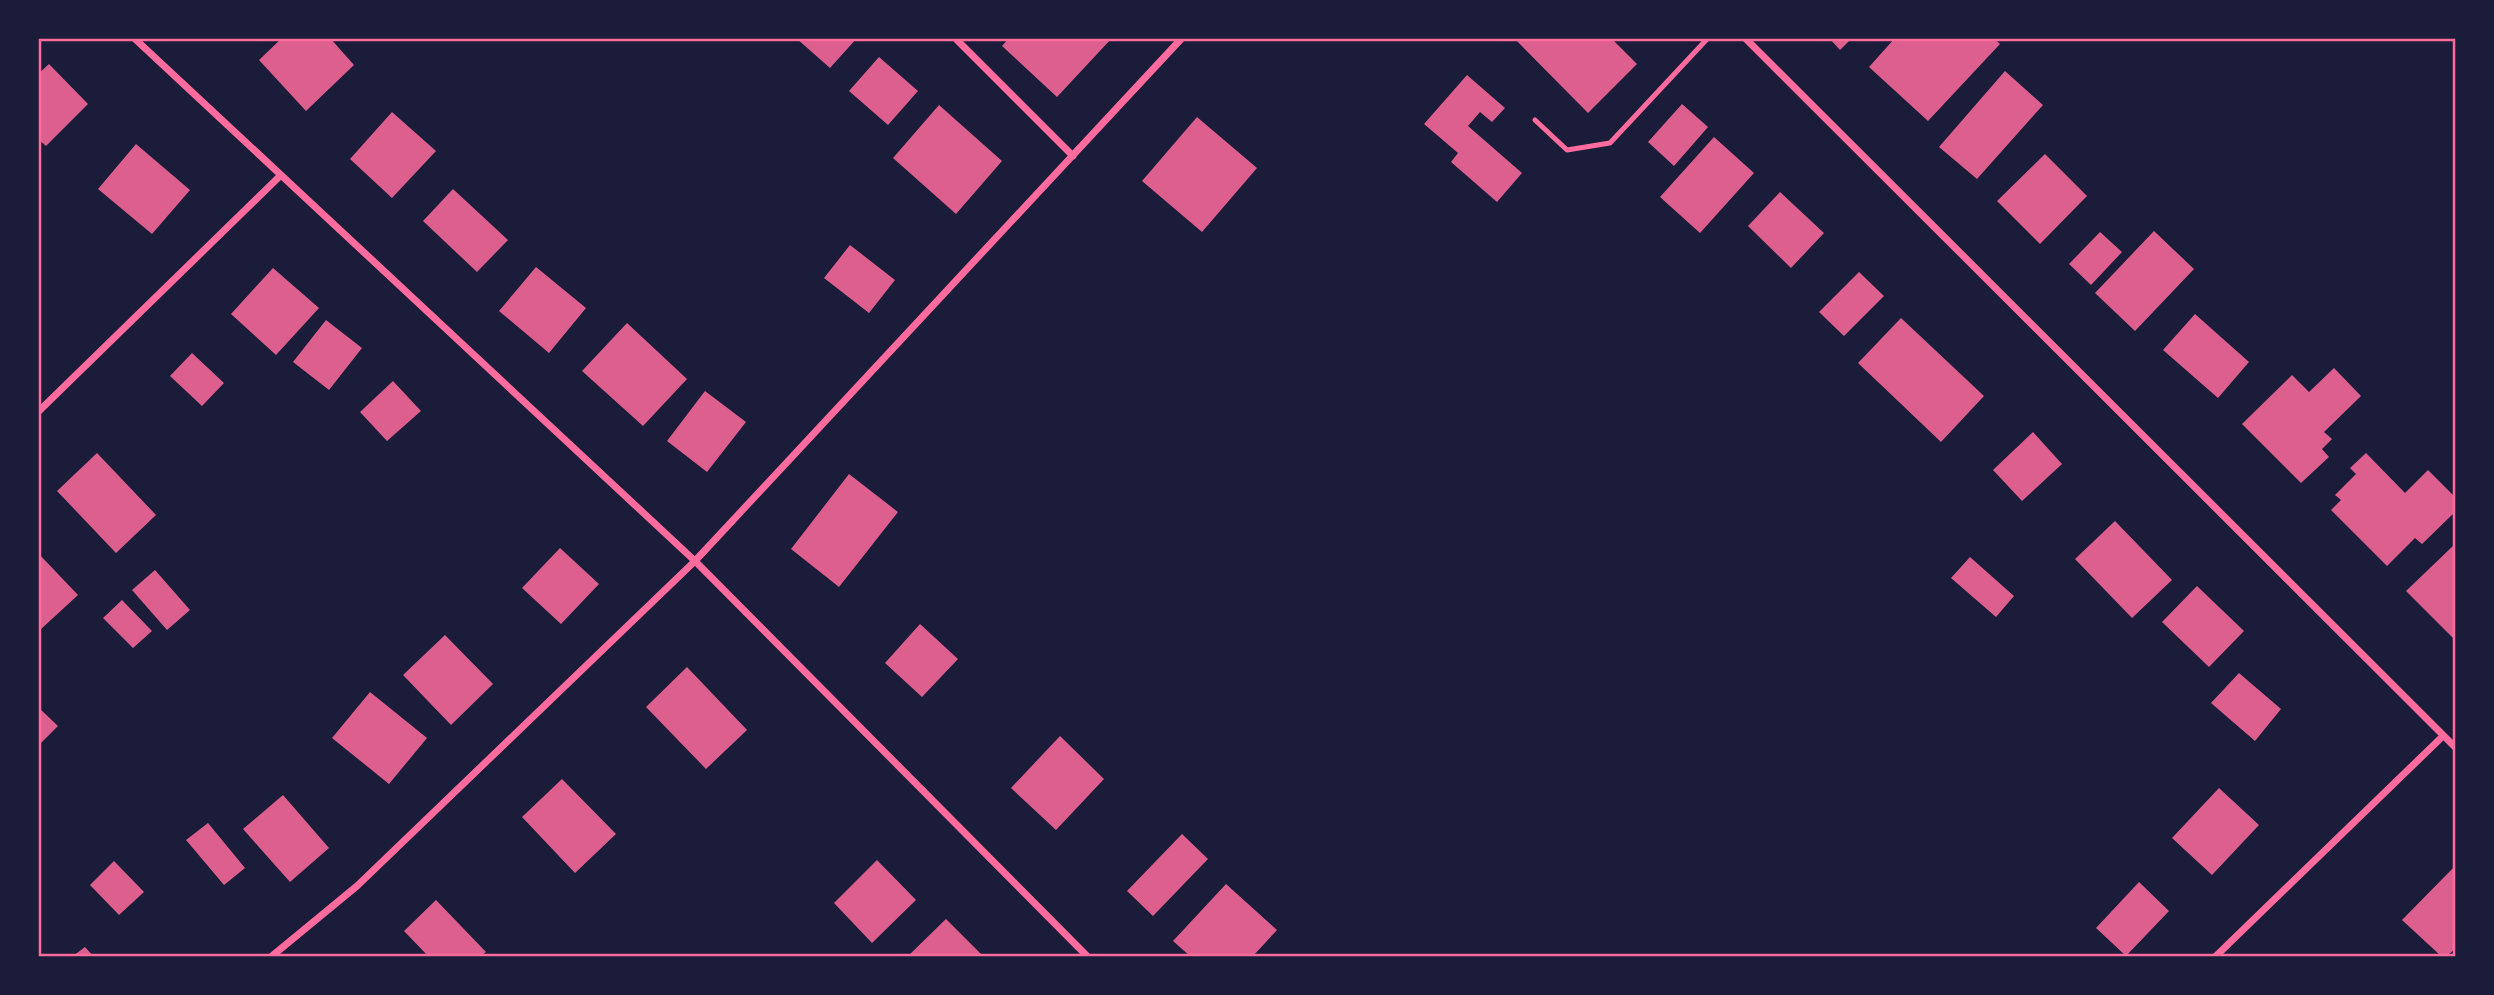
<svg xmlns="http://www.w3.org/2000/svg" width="2494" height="995" viewBox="0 0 2494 995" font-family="'Source Sans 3',sans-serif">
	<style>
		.building { fill: #dd5f8e }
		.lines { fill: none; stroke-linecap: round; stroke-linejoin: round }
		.service { stroke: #ff6b9d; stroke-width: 5 }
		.minor { stroke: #ff6b9d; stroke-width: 7 }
		.neatline { fill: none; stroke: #ff6b9d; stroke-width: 2.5 }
	</style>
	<rect width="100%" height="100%" fill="#1b1b3a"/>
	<path class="building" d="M 282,38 L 330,38 L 354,65 L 306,111 L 259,60 Z
		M 796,38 L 857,38 L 830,68 Z
		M 1009,38 L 1112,38 L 1057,97 L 1002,46 Z
		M 1514,38 L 1611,38 L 1637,64 L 1588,113 Z
		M 1829,38 L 1852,38 L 1840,50 Z
		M 1895,38 L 1994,38 L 2000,44 L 1928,121 L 1869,67 Z
		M 879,57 L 918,91 L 888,125 L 849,91 Z
		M 49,64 L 88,104 L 46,146 L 38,139 L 38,74 Z
		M 2005,71 L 2043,105 L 1977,179 L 1939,147 Z
		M 1467,75 L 1505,108 L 1492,122 L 1480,112 L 1468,126 L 1522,173 L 1497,202 L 1451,162 L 1458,153 L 1424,124 Z
		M 1682,104 L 1708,127 L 1674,166 L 1648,142 Z
		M 939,105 L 1002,161 L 956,214 L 893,158 Z
		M 392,112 L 436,151 L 392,198 L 350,159 Z
		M 1197,117 L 1257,168 L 1202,232 L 1142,181 Z
		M 1714,137 L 1754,173 L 1700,233 L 1660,197 Z
		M 136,144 L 190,190 L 152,234 L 98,189 Z
		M 2045,154 L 2087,196 L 2040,244 L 1997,201 Z
		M 453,189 L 508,240 L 477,272 L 423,221 Z
		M 1780,192 L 1824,233 L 1791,268 L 1748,226 Z
		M 2154,231 L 2194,269 L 2135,331 L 2095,293 Z
		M 2100,232 L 2122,252 L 2091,285 L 2069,264 Z
		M 850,245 L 895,280 L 869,313 L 824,278 Z
		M 536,267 L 586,308 L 549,353 L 499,311 Z
		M 273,268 L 319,308 L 276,355 L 231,314 Z
		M 1859,272 L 1884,296 L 1844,336 L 1819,312 Z
		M 2195,314 L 2249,362 L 2218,398 L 2163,350 Z
		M 1901,318 L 1984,396 L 1941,442 L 1858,363 Z
		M 326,320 L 362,348 L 329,390 L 293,362 Z
		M 627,323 L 687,379 L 643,426 L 582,371 Z
		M 192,353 L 224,383 L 202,406 L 170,376 Z
		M 2334,368 L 2361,396 L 2324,432 L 2332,439 L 2322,449 L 2329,457 L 2301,483 L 2242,424 L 2292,375 L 2309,392 Z
		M 393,381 L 421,411 L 387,441 L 360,412 Z
		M 705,391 L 746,422 L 707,472 L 667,441 Z
		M 2033,432 L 2062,464 L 2022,501 L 1993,470 Z
		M 97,453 L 156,515 L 116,553 L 57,491 Z
		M 2366,453 L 2405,493 L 2428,470 L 2456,498 L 2456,511 L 2422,544 L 2415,538 L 2387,566 L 2331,510 L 2341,500 L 2335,495 L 2356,474 L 2350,468 Z
		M 849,474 L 898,512 L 839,587 L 791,549 Z
		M 2115,521 L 2172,580 L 2132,618 L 2075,559 Z
		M 2456,543 L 2456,641 L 2406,591 Z
		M 560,548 L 599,584 L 561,624 L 522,588 Z
		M 38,553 L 78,595 L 40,630 L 38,629 Z
		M 1970,557 L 2014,596 L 1996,617 L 1951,578 Z
		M 155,570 L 190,610 L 167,630 L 132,590 Z
		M 2197,586 L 2244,631 L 2209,667 L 2162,622 Z
		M 122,600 L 152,631 L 133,648 L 103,618 Z
		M 920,624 L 958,659 L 922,697 L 885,663 Z
		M 445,635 L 493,684 L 451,725 L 403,675 Z
		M 687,667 L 747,730 L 706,769 L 646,707 Z
		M 2239,673 L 2281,709 L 2255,741 L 2211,703 Z
		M 370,692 L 427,738 L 389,784 L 332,738 Z
		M 38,707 L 58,726 L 38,746 Z
		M 1060,736 L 1104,779 L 1056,830 L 1011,788 Z
		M 562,779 L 616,834 L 575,873 L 522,817 Z
		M 2219,788 L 2259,825 L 2212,875 L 2172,838 Z
		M 283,795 L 329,848 L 290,882 L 243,829 Z
		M 208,823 L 245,868 L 224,885 L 186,840 Z
		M 1182,834 L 1208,859 L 1153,916 L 1127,891 Z
		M 877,860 L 916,900 L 872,943 L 834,903 Z
		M 114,861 L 144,892 L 119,915 L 90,885 Z
		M 2456,865 L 2456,948 L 2447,956 L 2441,956 L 2402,920 Z
		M 2139,882 L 2169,911 L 2126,956 L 2096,928 Z
		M 1226,884 L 1277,930 L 1253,956 L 1190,956 L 1173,941 Z
		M 436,900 L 486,952 L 481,956 L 428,956 L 404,931 Z
		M 946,919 L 983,956 L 908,956 Z
		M 85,947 L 93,956 L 73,956 Z"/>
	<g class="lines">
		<path class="service" d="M 1535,120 L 1567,150 L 1610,143 L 1708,38"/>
		<path class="minor" d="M 134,38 L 695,561 L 1087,956
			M 955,38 L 1073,156
			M 1745,38 L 2456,748
			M 38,412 L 280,176
			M 272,956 L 357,886 L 695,561 L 1182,38
			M 2216,956 L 2443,736"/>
	</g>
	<rect width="2494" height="995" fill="none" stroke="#1b1b3a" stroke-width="80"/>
	<rect x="40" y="40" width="2414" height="915" class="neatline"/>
</svg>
